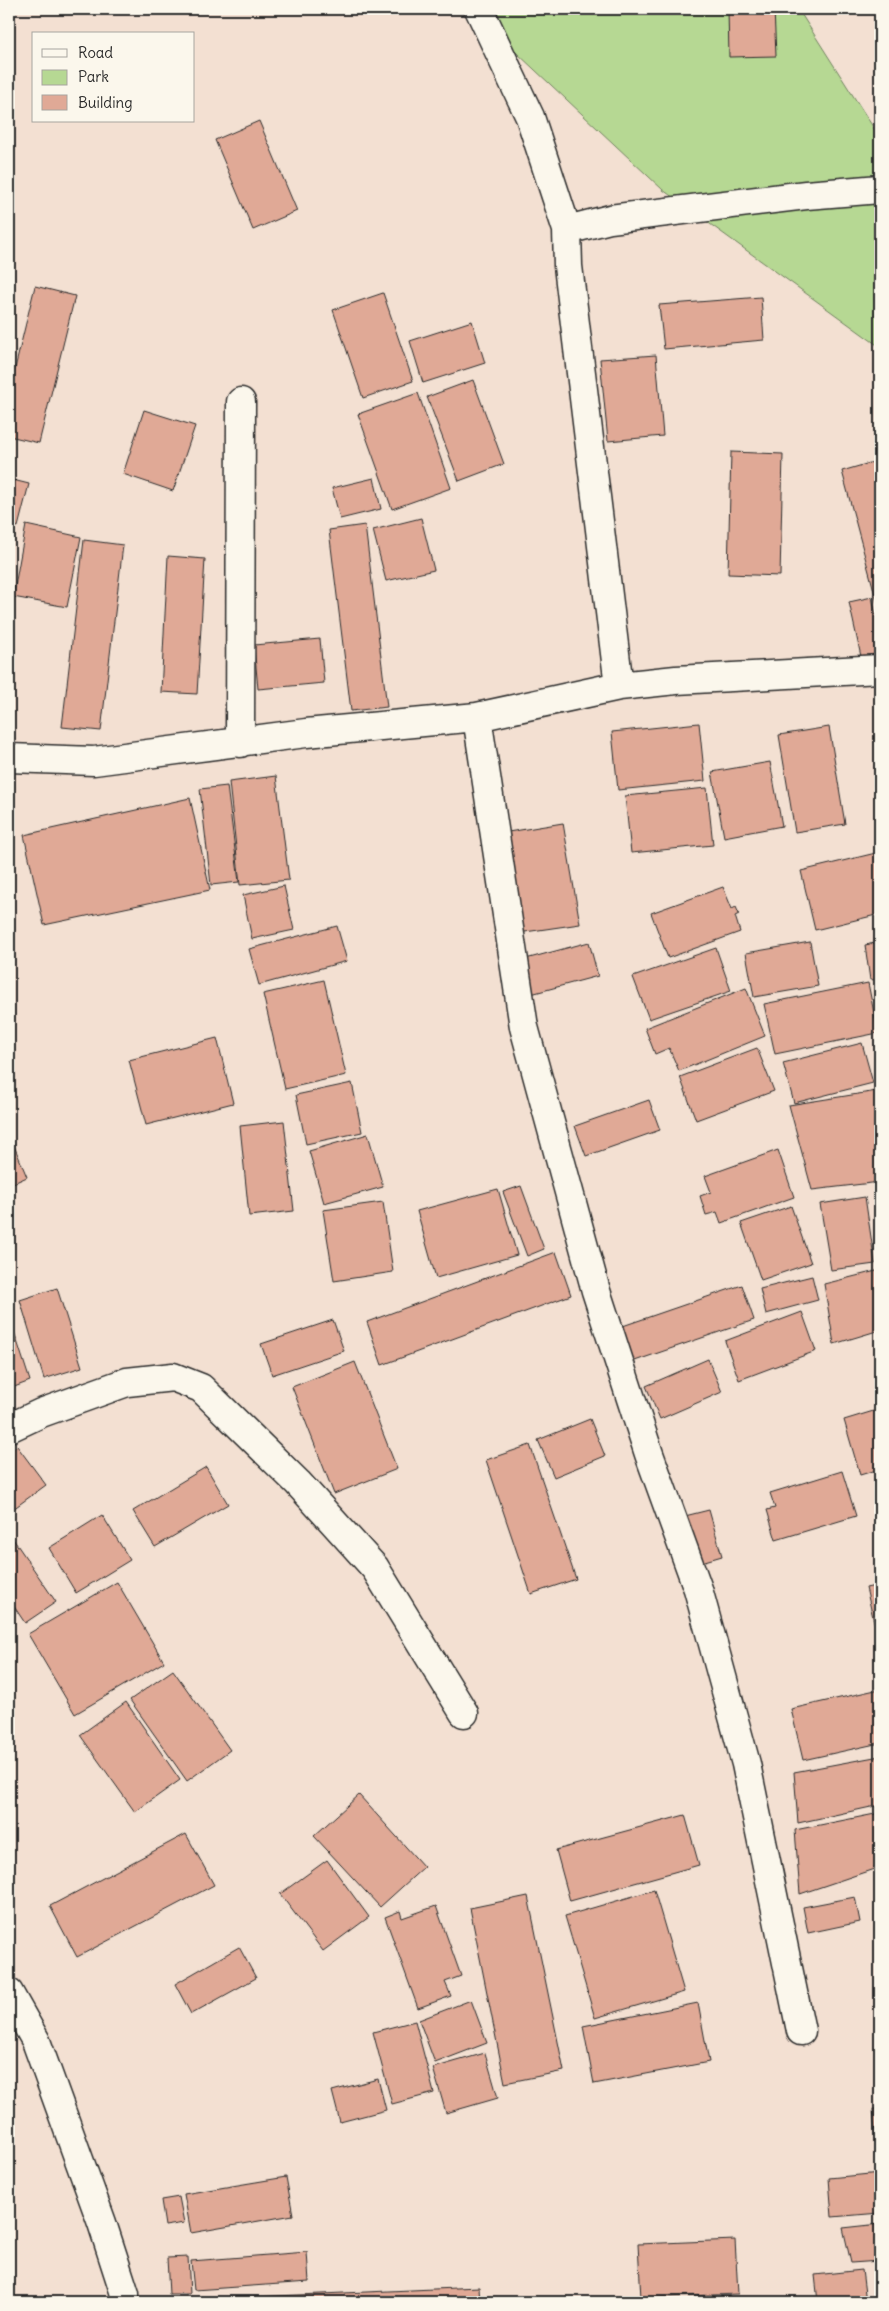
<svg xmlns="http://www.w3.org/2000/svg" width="889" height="2311" viewBox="0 0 889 2311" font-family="Delius,sans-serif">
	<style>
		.green { fill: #b6d893; stroke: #70825f }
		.building { fill: #e0a996; stroke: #2b2b2b }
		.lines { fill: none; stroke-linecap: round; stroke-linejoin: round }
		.street-casing { stroke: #2b2b2b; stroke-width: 31 }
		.secondary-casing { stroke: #2b2b2b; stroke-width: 31 }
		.street { stroke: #fbf7ec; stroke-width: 28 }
		.secondary { stroke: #fbf7ec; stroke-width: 28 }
	</style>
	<rect width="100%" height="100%" fill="#f3e0d2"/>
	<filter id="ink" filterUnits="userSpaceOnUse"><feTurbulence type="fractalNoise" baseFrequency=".02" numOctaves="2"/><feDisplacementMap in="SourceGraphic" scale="10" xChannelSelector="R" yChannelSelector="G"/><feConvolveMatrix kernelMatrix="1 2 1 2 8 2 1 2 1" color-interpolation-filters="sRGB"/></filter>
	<g filter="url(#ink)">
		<path class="green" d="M 470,9 L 798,9 L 880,138 L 880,347 L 663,190 Z"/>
		<path class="building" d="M 728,9 L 774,9 L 776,56 L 729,57 Z
			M 259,121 L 297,211 L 253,230 L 215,140 Z
			M 35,286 L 75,296 L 39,443 L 9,436 L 9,393 Z
			M 383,293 L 413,381 L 363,398 L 333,310 Z
			M 761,297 L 764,340 L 664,349 L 659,305 Z
			M 472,321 L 485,363 L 423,383 L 410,341 Z
			M 656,355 L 663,436 L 608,441 L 600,359 Z
			M 473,380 L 504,464 L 459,481 L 427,397 Z
			M 418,393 L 451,488 L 392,509 L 358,414 Z
			M 144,410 L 195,426 L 173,491 L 123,474 Z
			M 731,452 L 783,454 L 780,576 L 728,574 Z
			M 880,460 L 880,613 L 842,471 Z
			M 374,478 L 381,509 L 340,519 L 332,488 Z
			M 9,479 L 29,484 L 18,527 L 9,525 Z
			M 421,518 L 434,570 L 386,581 L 373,530 Z
			M 26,525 L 81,537 L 67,607 L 13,597 Z
			M 365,525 L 387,707 L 351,711 L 329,530 Z
			M 84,540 L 123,545 L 101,731 L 62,727 Z
			M 168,556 L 205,559 L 197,694 L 161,692 Z
			M 872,597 L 880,634 L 880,657 L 862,661 L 849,602 Z
			M 320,639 L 324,683 L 258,689 L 254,645 Z
			M 699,723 L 705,781 L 618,790 L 612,732 Z
			M 829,727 L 845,824 L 795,832 L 779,735 Z
			M 770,762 L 782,826 L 724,837 L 712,772 Z
			M 276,776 L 289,880 L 240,885 L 229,782 Z
			M 227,786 L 239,882 L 211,885 L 200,789 Z
			M 707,788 L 713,845 L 631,853 L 625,796 Z
			M 190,798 L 210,890 L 44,925 L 24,835 Z
			M 563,823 L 580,924 L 518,933 L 502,833 Z
			M 880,852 L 880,914 L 815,930 L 801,871 Z
			M 284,886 L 294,930 L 252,939 L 243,895 Z
			M 723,887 L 732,909 L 736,907 L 739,914 L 735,916 L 740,932 L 668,958 L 651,913 Z
			M 337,926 L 347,961 L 259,985 L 249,949 Z
			M 589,942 L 598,976 L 531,994 L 522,960 Z
			M 810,942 L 818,986 L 754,997 L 746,953 Z
			M 880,942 L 880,979 L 870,980 L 865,945 Z
			M 716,948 L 731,991 L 649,1019 L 633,977 Z
			M 324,980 L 346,1075 L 285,1089 L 263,994 Z
			M 868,983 L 878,1033 L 775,1054 L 764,1004 Z
			M 746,988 L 765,1036 L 679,1071 L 669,1048 L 655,1054 L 645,1028 Z
			M 877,999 L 880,999 L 880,1017 Z
			M 217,1038 L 233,1103 L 146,1125 L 129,1060 Z
			M 862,1043 L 873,1083 L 794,1103 L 783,1063 Z
			M 757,1048 L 774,1091 L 696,1120 L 680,1077 Z
			M 352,1083 L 362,1132 L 306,1144 L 296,1095 Z
			M 877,1091 L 880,1111 L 880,1182 L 812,1190 L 789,1105 Z
			M 649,1100 L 660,1130 L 586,1156 L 575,1126 Z
			M 284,1121 L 294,1211 L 249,1216 L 240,1126 Z
			M 368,1134 L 383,1187 L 324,1203 L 309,1151 Z
			M 12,1141 L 27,1177 L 9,1185 L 9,1142 Z
			M 778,1150 L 794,1197 L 721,1223 L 717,1212 L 706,1215 L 700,1196 L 711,1192 L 705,1176 Z
			M 521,1186 L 544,1249 L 527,1256 L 503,1192 Z
			M 498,1189 L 517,1255 L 436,1278 L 417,1211 Z
			M 865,1197 L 875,1264 L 831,1270 L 820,1204 Z
			M 383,1202 L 393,1272 L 334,1281 L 323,1210 Z
			M 791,1206 L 811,1263 L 761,1280 L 741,1223 Z
			M 556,1252 L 571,1295 L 382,1365 L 367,1322 Z
			M 880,1270 L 880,1330 L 834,1344 L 824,1284 Z
			M 812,1276 L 818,1300 L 766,1314 L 760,1289 Z
			M 742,1285 L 754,1320 L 626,1364 L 614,1329 Z
			M 57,1288 L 82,1367 L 44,1379 L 20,1300 Z
			M 802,1312 L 816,1351 L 739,1380 L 725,1341 Z
			M 9,1316 L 30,1381 L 9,1389 Z
			M 333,1320 L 344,1351 L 272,1375 L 261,1344 Z
			M 708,1359 L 722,1392 L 660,1419 L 646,1386 Z
			M 355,1362 L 397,1469 L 334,1494 L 292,1387 Z
			M 880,1409 L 880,1469 L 860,1475 L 844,1420 Z
			M 590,1419 L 605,1456 L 554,1477 L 538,1440 Z
			M 530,1445 L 576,1579 L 531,1594 L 486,1460 Z
			M 17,1446 L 46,1485 L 9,1512 L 9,1451 Z
			M 206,1467 L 228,1504 L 155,1547 L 133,1511 Z
			M 842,1471 L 856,1516 L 776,1540 L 767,1510 L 775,1508 L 770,1493 Z
			M 709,1510 L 722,1556 L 698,1563 L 685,1516 Z
			M 102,1515 L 130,1560 L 76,1593 L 49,1548 Z
			M 9,1533 L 56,1602 L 25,1623 L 9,1599 Z
			M 117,1582 L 164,1662 L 75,1714 L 28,1634 Z
			M 880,1585 L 880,1647 L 866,1588 Z
			M 173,1670 L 230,1750 L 187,1781 L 130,1700 Z
			M 880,1689 L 880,1743 L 803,1760 L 791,1709 Z
			M 9,1696 L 15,1709 L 9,1712 Z
			M 126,1702 L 180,1780 L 135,1812 L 80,1735 Z
			M 880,1756 L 880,1805 L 798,1823 L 794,1772 Z
			M 359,1795 L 424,1867 L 380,1907 L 314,1836 Z
			M 880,1813 L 880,1867 L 800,1894 L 795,1830 Z
			M 685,1815 L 699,1865 L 570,1901 L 556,1850 Z
			M 186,1834 L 214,1885 L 77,1957 L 50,1906 Z
			M 327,1860 L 369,1917 L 323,1951 L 280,1894 Z
			M 654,1890 L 684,1992 L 595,2018 L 565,1916 Z
			M 528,1896 L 564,2071 L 505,2083 L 470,1908 Z
			M 855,1897 L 860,1922 L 808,1933 L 803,1907 Z
			M 436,1906 L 461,1976 L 445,1982 L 451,1996 L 418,2008 L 385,1917 L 400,1911 L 402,1918 Z
			M 239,1947 L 256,1978 L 191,2014 L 175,1984 Z
			M 471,2000 L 487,2043 L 435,2063 L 419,2020 Z
			M 698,2003 L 709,2062 L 594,2084 L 583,2026 Z
			M 415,2021 L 434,2093 L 392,2104 L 373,2032 Z
			M 485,2053 L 498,2098 L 446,2113 L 433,2068 Z
			M 378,2079 L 386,2110 L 340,2122 L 332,2091 Z
			M 873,2109 L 880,2109 L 880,2164 L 878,2165 Z
			M 880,2173 L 880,2213 L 832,2217 L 829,2178 Z
			M 286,2177 L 293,2215 L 191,2233 L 184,2194 Z
			M 179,2197 L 184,2223 L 165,2226 L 161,2200 Z
			M 880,2224 L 880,2261 L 851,2263 L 843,2228 Z
			M 735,2240 L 738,2294 L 641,2298 L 638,2244 Z
			M 307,2252 L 309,2282 L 194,2290 L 191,2261 Z
			M 188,2257 L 190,2294 L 169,2294 L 167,2258 Z
			M 862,2270 L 866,2302 L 818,2302 L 815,2275 Z
			M 479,2287 L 480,2302 L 231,2302 L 231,2298 Z
			M 9,2297 L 27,2299 L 27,2302 L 9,2302 Z
			M 595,2301 L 658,2302 L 595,2302 Z"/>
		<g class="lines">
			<defs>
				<path id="street" d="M 479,9 L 530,117 L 567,230
					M 619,686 L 568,266 L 567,230 L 610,219 L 806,195 L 880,189
					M 477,717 L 524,1027 L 596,1291 L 649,1454 L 698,1589 L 746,1764 L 801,2031
					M 240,743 L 241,402
					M 9,758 L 94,761 L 306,733 L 477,717 L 619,686 L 676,680 L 880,669
					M 9,1428 L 41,1413 L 127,1382 L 173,1377 L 201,1388 L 298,1483 L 375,1568 L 464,1713"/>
				<path id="secondary" d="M 9,1993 L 36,2041 L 102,2223 L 125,2294 L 125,2302"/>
			</defs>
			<use href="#street" class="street-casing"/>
			<use href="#secondary" class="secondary-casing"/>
			<use href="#street" class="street"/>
			<use href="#secondary" class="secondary"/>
		</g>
	</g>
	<rect width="889" height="2311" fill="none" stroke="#fbf7ec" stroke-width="30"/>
	<rect x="15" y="15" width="859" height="2281" fill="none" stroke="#2b2b2b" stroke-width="2" filter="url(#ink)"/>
	<rect x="32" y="32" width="162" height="90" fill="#fbf7ec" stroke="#a8a59f"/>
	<rect x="42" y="49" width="25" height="8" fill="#fbf7ec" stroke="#a8a59f"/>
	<text x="78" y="58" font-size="15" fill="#2b2b2b">Road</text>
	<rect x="42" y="70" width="25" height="15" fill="#b6d893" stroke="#a8a59f"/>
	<text x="78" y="82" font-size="15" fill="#2b2b2b">Park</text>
	<rect x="42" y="95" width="25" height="15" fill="#e0a996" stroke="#a8a59f"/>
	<text x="78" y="108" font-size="15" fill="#2b2b2b">Building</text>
</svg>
